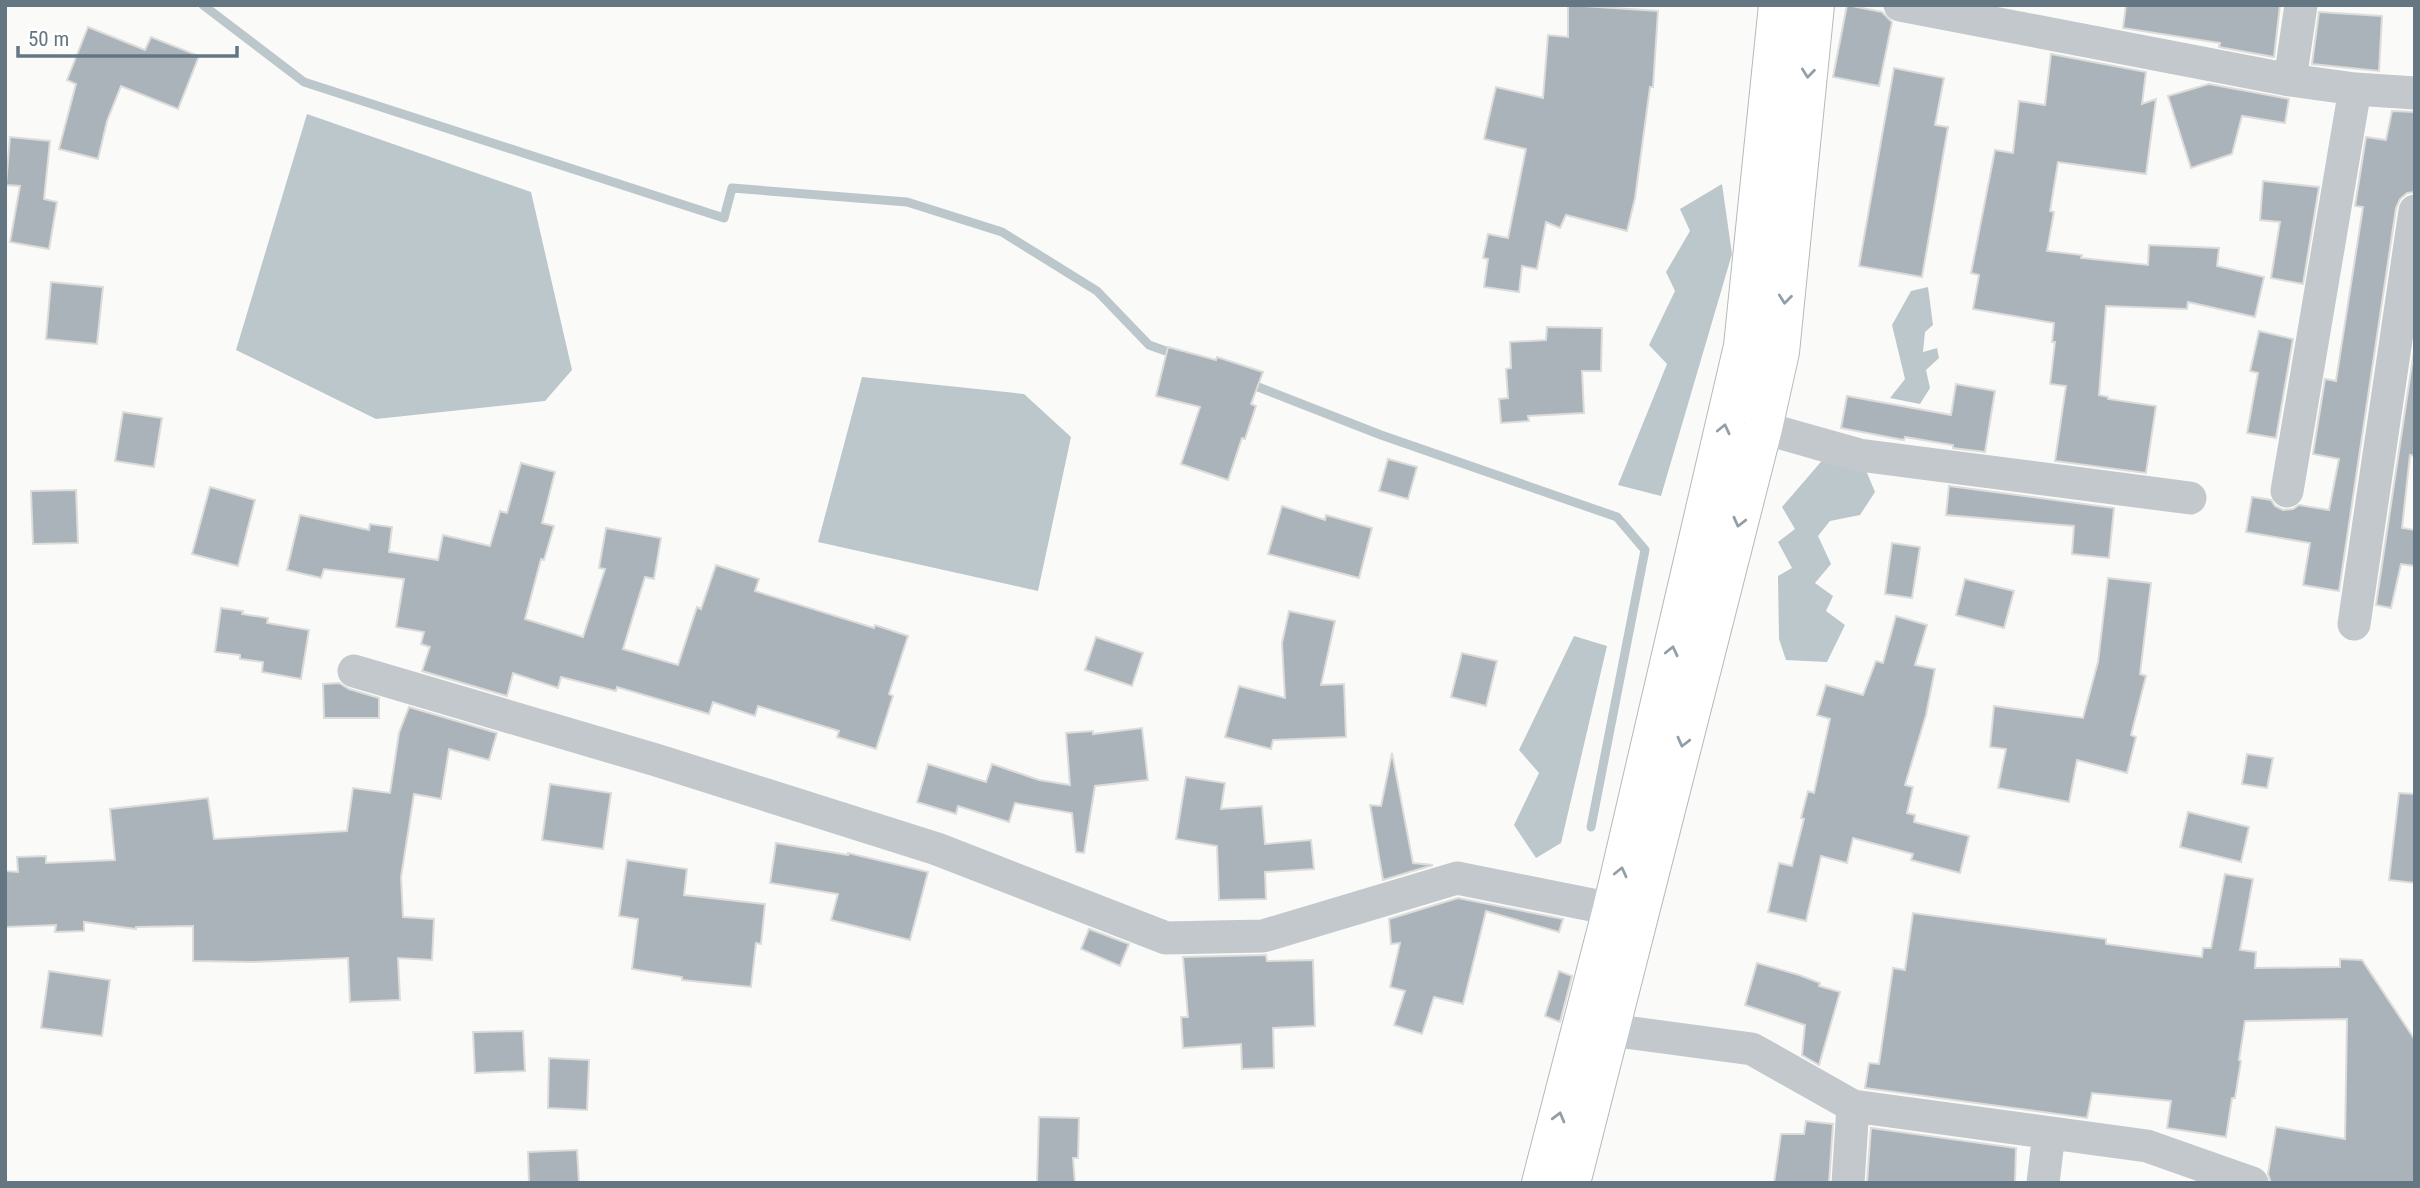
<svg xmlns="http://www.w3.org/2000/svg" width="2420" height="1188" viewBox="0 0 2420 1188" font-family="'Roboto Condensed',sans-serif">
<rect width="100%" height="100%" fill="#fafaf8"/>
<!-- water -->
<path fill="#bbc7cb" d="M 307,114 L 531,192 L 572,370 L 545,401 L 376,419 L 236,350 Z
M 1722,184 L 1732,254 L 1661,496 L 1618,485 L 1667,364 L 1649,345 L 1675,291 L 1666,272 L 1690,231 L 1680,209 Z
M 1928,287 L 1933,325 L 1925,332 L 1923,352 L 1937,348 L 1939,358 L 1926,370 L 1930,388 L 1920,404 L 1890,398 L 1905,379 L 1892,325 L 1911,291 Z
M 862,377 L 1024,394 L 1071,437 L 1038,591 L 818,542 Z
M 1826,456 L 1862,461 L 1875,492 L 1860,515 L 1830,521 L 1818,536 L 1831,564 L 1815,583 L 1833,596 L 1826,611 L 1845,625 L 1827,662 L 1786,660 L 1779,639 L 1778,576 L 1792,568 L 1778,542 L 1795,529 L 1782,507 Z
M 1574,636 L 1607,646 L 1561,843 L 1536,858 L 1514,825 L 1539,773 L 1519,750 Z"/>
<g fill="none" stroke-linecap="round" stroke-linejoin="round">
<!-- stream -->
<path stroke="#bbc7cb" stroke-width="9" d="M 203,5 L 304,82 L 724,218 L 732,188 L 907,202 L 1002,232 L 1097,291 L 1149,345 L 1177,355
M 1248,383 L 1381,435 L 1617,517 L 1645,550 L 1591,827"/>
</g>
<!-- building -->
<path fill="#aab3b9" stroke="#dcdcda" stroke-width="2" d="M 1568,5 L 1658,11 L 1653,87 L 1650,87 L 1635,198 L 1627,231 L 1566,215 L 1560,228 L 1546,222 L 1537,269 L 1522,266 L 1519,292 L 1484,287 L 1488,259 L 1483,258 L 1488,234 L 1508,238 L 1526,149 L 1484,139 L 1496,87 L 1543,98 L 1548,35 L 1568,37 Z
M 1847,5 L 1882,12 L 1892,22 L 1879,86 L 1833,77 Z
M 2126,5 L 2280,5 L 2274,57 L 2219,47 L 2220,43 L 2123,28 Z
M 2319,12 L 2382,16 L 2379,71 L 2312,64 Z
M 88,27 L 145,50 L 151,37 L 199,56 L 178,109 L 121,86 L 107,121 L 98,159 L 59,149 L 76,84 L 67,80 Z
M 2051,54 L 2146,72 L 2142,104 L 2156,99 L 2146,174 L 2058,162 L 2050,211 L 2054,212 L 2047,251 L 2082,255 L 2081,258 L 2148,265 L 2149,245 L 2219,248 L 2217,266 L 2264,277 L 2255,317 L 2188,302 L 2187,309 L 2106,306 L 2099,395 L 2108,397 L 2108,399 L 2156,406 L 2146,473 L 2055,461 L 2066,386 L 2050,384 L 2055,342 L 2052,342 L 2054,323 L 1973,309 L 1979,275 L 1971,273 L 1995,150 L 2013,153 L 2019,101 L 2045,105 Z
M 1894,68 L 1944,78 L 1935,125 L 1948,127 L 1922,277 L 1859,266 Z
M 2209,84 L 2289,99 L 2285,123 L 2242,116 L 2232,154 L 2191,168 L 2168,96 Z
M 2392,111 L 2415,112 L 2415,192 L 2407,193 L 2400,199 L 2396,208 L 2339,591 L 2303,585 L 2310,543 L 2246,532 L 2252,497 L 2271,500 L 2275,506 L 2283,510 L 2293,509 L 2299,505 L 2329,510 L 2339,459 L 2313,454 L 2325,379 L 2336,381 L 2363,207 L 2355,206 L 2366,137 L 2386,140 Z
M 10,137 L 50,141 L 44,199 L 57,202 L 49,249 L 10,242 L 20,186 L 6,185 Z
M 2263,181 L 2319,187 L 2303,284 L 2271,278 L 2280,222 L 2260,220 Z
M 51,282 L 103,287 L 97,344 L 46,339 Z
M 1547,327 L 1602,328 L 1601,371 L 1582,371 L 1584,413 L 1528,416 L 1529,421 L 1501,423 L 1499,399 L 1508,398 L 1506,369 L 1511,368 L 1510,342 L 1546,340 Z
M 2259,331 L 2293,339 L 2276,438 L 2247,433 L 2258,373 L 2250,371 Z
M 2415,344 L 2415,456 L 2410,455 L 2402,528 L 2415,530 L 2415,566 L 2401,564 L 2391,608 L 2376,605 Z
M 1168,347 L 1216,360 L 1217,357 L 1263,372 L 1251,404 L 1256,406 L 1245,439 L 1242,438 L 1228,480 L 1181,464 L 1200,407 L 1156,396 Z
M 1956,384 L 1995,391 L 1985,452 L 1953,448 L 1953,445 L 1905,437 L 1904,440 L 1841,428 L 1847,396 L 1951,415 Z
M 123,412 L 162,418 L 154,467 L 115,461 Z
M 1388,459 L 1417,467 L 1408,499 L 1379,491 Z
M 521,463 L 555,472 L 542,523 L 554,526 L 544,560 L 541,559 L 525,619 L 583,637 L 605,569 L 599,568 L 606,528 L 661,538 L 654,579 L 645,577 L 623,649 L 678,665 L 697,607 L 701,609 L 716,565 L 759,579 L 755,591 L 874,628 L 875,625 L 908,636 L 889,694 L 893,696 L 876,749 L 837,737 L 839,731 L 758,706 L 755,716 L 713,702 L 709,714 L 617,687 L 616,691 L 561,677 L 558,688 L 513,673 L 507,696 L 422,671 L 430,647 L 421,644 L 424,632 L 396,627 L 404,579 L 324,569 L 321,578 L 287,570 L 300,515 L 369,530 L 370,524 L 392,527 L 389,552 L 438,560 L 443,535 L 490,546 L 500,511 L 507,513 Z
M 1949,486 L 2114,508 L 2109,558 L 2072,554 L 2074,526 L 1946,515 Z
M 210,487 L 255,500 L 238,566 L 192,554 Z
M 76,490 L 78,543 L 33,544 L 31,491 Z
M 1282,506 L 1325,520 L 1326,515 L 1372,528 L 1359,578 L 1268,554 Z
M 1892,543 L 1920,547 L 1912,598 L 1885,594 Z
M 2108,578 L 2151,583 L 2140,674 L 2146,676 L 2131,735 L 2136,737 L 2127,773 L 2077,760 L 2069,802 L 1998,788 L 2006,749 L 1990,747 L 1994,706 L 2083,718 L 2098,662 Z
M 1965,579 L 2014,591 L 2004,628 L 1956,615 Z
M 221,608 L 243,611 L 242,614 L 268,618 L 267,623 L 309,630 L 301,679 L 262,672 L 263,662 L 240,659 L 240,655 L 215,652 Z
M 1289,611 L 1335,621 L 1321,685 L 1344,684 L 1346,737 L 1273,740 L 1271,749 L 1225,737 L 1239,686 L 1285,698 L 1282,643 Z
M 1896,616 L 1927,625 L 1915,665 L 1935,669 L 1926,715 L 1905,785 L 1913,787 L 1907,813 L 1915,815 L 1914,822 L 1969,836 L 1960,873 L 1911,860 L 1913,854 L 1853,838 L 1847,863 L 1821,856 L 1806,921 L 1768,912 L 1779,863 L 1792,866 L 1804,819 L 1801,818 L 1808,791 L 1814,793 L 1830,719 L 1817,715 L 1826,685 L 1863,695 L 1876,661 L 1883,663 Z
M 1096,637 L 1143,653 L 1132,686 L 1085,670 Z
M 1462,653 L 1497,661 L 1486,706 L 1451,697 Z
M 339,683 L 349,689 L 379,698 L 379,718 L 324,718 L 323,684 Z
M 409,707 L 497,733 L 489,760 L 449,749 L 441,799 L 414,794 L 401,877 L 403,917 L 434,919 L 432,960 L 398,958 L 400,1000 L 350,1002 L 348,958 L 253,962 L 193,961 L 193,926 L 136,927 L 136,929 L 84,922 L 84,931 L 55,932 L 56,925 L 5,927 L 5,871 L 18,872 L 17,857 L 46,856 L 46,863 L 115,860 L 110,809 L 208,798 L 214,839 L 347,831 L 353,788 L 390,793 L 399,733 Z
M 1142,728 L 1148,780 L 1095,786 L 1084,853 L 1076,852 L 1072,813 L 1015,803 L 1009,822 L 958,806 L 956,814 L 917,802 L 928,764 L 986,782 L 992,764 L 1039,780 L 1070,785 L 1066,733 L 1093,731 L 1093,734 Z
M 1392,753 L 1413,863 L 1433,865 L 1383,880 L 1370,805 L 1381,806 Z
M 2247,754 L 2273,758 L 2267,788 L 2242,784 Z
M 1186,777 L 1225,783 L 1221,809 L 1262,806 L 1265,844 L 1311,840 L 1314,869 L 1265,872 L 1266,899 L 1219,900 L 1217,846 L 1176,839 Z
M 550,784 L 611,793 L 603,849 L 542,840 Z
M 2399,793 L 2415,794 L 2415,883 L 2389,880 Z
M 2188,812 L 2249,827 L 2241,862 L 2180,847 Z
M 776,843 L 848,855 L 848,853 L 928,872 L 910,940 L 831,920 L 838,894 L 770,883 Z
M 627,860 L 687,869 L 684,895 L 765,904 L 761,944 L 756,943 L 751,987 L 682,980 L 682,977 L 632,969 L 638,919 L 619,916 Z
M 2225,874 L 2253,879 L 2240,950 L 2256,952 L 2255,968 L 2340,967 L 2340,959 L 2362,960 L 2415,1040 L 2415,1183 L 2271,1183 L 2268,1174 L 2276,1127 L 2345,1139 L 2347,1019 L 2245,1021 L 2239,1060 L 2241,1061 L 2235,1098 L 2232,1098 L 2226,1137 L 2167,1128 L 2171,1101 L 2092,1093 L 2087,1118 L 1865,1088 L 1869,1063 L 1879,1064 L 1893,968 L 1905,970 L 1913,913 L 2106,939 L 2106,944 L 2202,957 L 2203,948 L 2211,948 Z
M 1458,898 L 1563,919 L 1559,932 L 1486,911 L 1463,1004 L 1434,997 L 1422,1034 L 1394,1025 L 1405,991 L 1390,987 L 1400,943 L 1391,944 L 1389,919 Z
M 1089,929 L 1129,944 L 1120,966 L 1081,949 Z
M 1266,955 L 1267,961 L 1313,960 L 1315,1026 L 1273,1028 L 1274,1068 L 1242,1069 L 1241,1044 L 1183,1048 L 1181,1017 L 1188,1017 L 1183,957 Z
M 1757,963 L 1799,975 L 1820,983 L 1819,986 L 1840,992 L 1819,1065 L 1802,1055 L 1805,1025 L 1745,1005 Z
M 49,971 L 110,980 L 102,1036 L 41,1028 Z
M 1559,971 L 1572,976 L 1560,1022 L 1545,1016 Z
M 523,1031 L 525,1071 L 475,1073 L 473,1032 Z
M 549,1058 L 589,1060 L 587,1110 L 548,1108 Z
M 1039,1117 L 1079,1118 L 1078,1158 L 1073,1158 L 1075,1183 L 1037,1183 Z
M 1806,1121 L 1833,1124 L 1829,1183 L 1774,1183 L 1781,1134 L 1804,1134 Z
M 1871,1128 L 2016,1148 L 2015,1183 L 1867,1183 Z
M 577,1150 L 579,1183 L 529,1183 L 528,1152 Z"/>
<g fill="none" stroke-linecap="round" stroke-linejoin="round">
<defs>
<path id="trunk" d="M 1541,1183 L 1612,909 L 1743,346 L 1778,5
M 1571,1183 L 1763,428 L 1780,352 L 1815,5"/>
</defs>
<!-- trunk casing -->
<use href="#trunk" stroke="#b4b9bd" stroke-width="40"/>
<!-- minor -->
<path stroke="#c3c8cc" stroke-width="33" d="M 1900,5 L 2290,80 L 2355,89 L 2415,93
M 2290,80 L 2301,5
M 1763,428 L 1859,455 L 2190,498
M 2287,491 L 2355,89
M 2354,624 L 2415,211
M 354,671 L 656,760 L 937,849 L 1166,938 L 1263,936 L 1457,878 L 1612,909
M 1610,1030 L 1752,1049 L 1853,1106 L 2147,1146 L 2252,1183
M 1848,1183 L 1853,1106
M 2043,1183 L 2049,1133"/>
<!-- trunk -->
<use href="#trunk" stroke="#fff" stroke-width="38"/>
</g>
<!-- one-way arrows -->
<defs><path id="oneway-chevron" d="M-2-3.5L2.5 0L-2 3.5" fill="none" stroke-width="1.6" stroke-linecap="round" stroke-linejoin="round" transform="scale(1.75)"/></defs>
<g stroke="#939fa8">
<use href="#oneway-chevron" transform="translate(1808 73) rotate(96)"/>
<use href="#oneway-chevron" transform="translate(1785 299) rotate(96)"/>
<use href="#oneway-chevron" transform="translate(1724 429) rotate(-77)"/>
<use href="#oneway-chevron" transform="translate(1739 522) rotate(104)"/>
<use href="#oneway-chevron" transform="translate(1672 651) rotate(-77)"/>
<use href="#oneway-chevron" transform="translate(1683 742) rotate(104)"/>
<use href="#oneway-chevron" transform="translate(1621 872) rotate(-77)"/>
<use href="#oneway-chevron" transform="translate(1559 1117) rotate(-75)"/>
</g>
<!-- border -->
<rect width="2420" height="1188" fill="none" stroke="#657683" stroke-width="14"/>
<!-- scale -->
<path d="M18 46v10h219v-10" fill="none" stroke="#657683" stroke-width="3.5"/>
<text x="28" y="46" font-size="21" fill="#657683" stroke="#ffffff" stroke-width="5" paint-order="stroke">50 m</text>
</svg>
